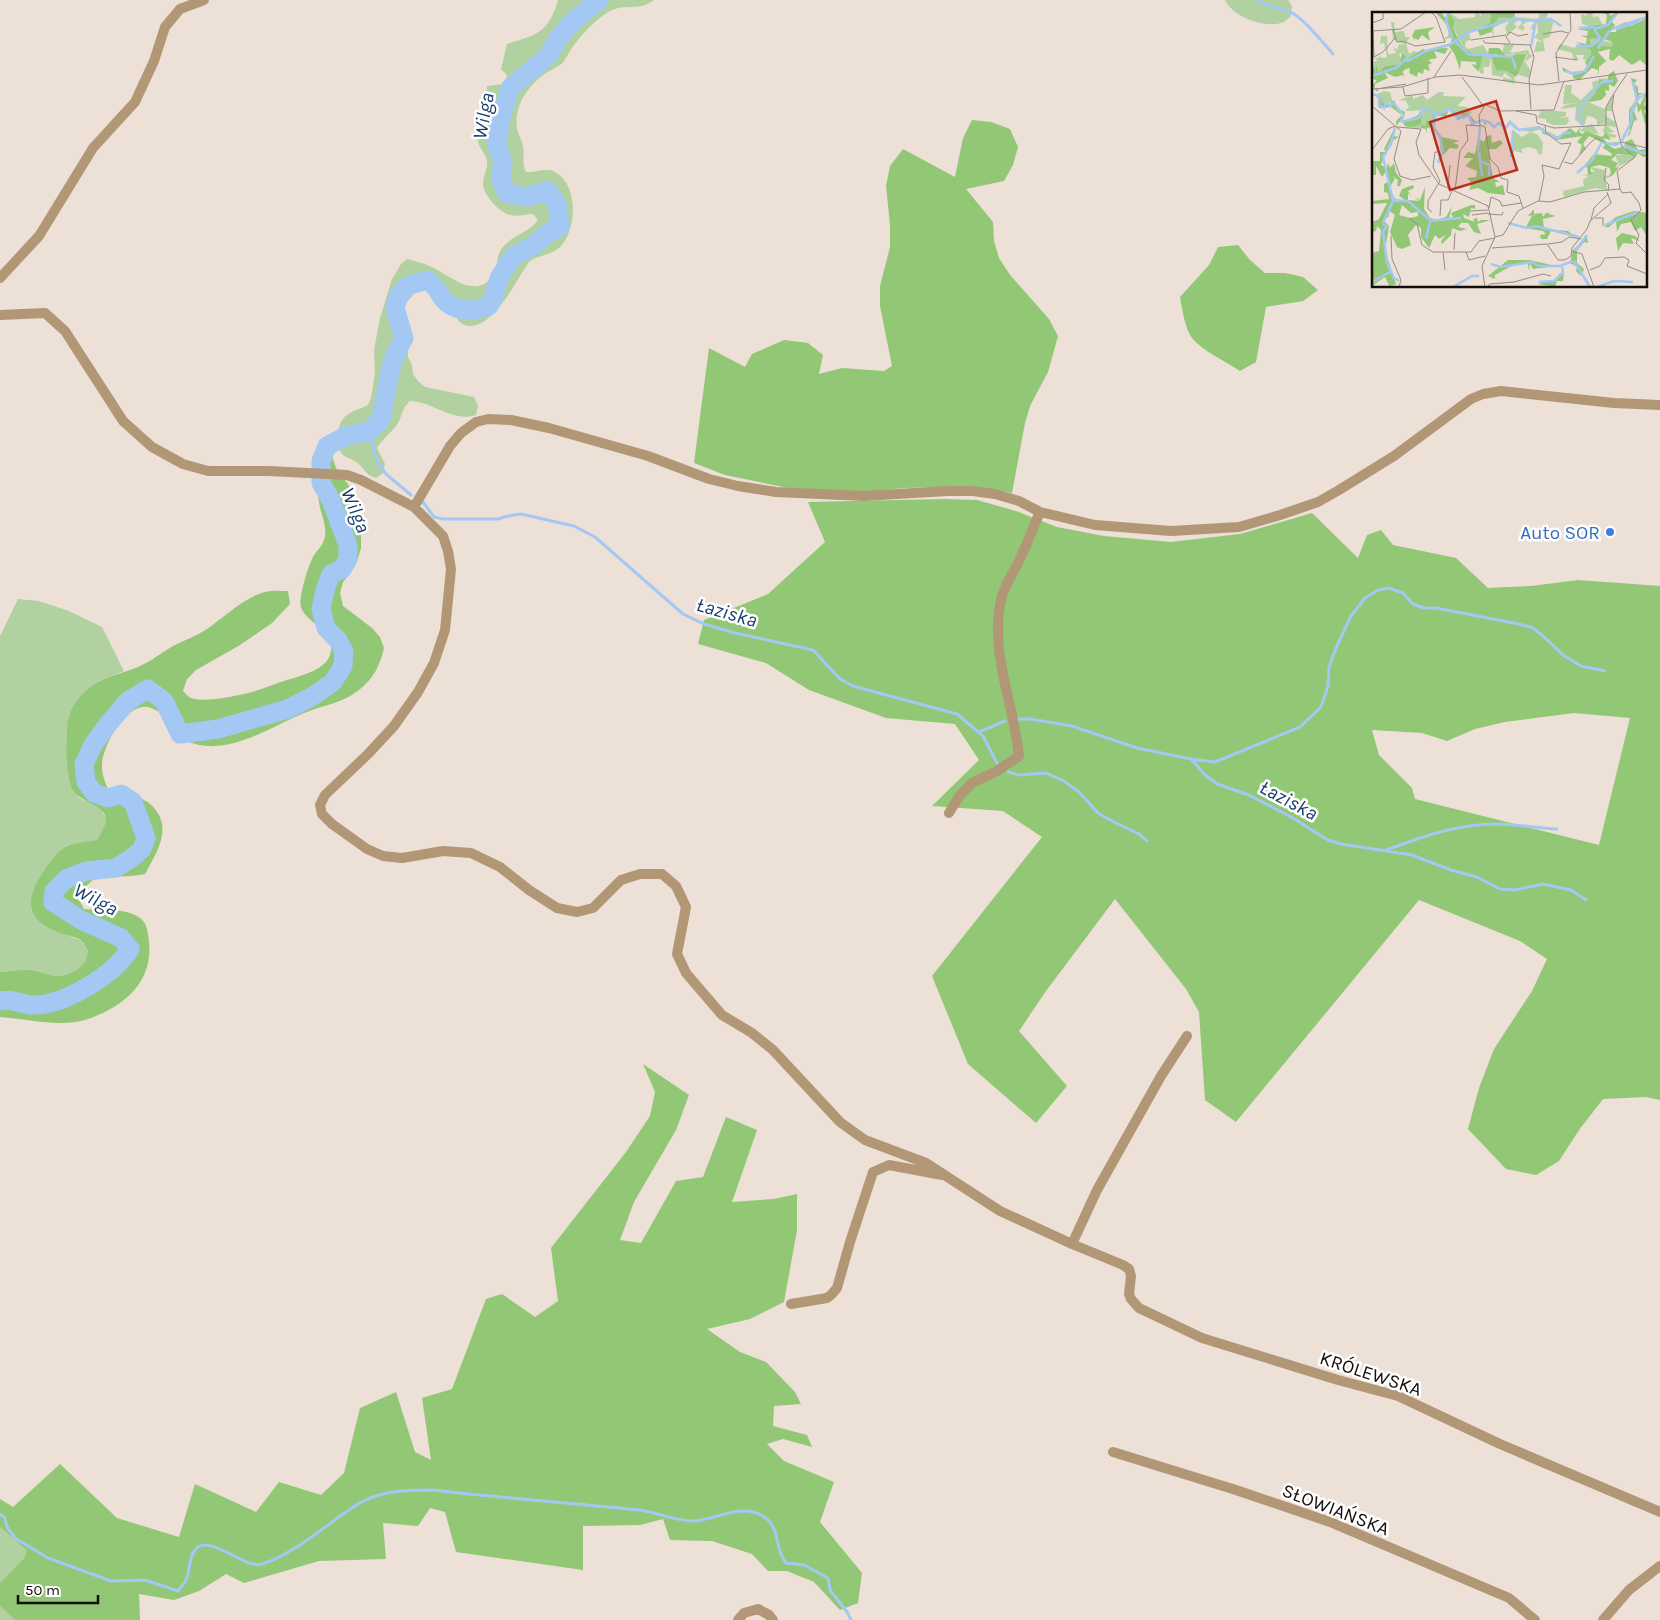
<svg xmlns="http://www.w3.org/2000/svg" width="1660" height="1620" viewBox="0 0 1660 1620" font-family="Karla,sans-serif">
<rect width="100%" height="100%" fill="#ede0d6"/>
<!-- green -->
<path fill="#b1d2a0" d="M 558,0 L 654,0 C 638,12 626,3 610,11 C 594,20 580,36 570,51 C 568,54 566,58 564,61 C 558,68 549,70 542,76 C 526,89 514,107 517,128 C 518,134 522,140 523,146 C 525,157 521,162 526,172 C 536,173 546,167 555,172 C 579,185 577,230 560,247 C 550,256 537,255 529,262 C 527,264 525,269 523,271 C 512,289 492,327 469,326 C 466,326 461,324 459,321 C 456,318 454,312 451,308 C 445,299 439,288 429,283 L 421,285 L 404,306 L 401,315 L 404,333 L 408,340 L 408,357 L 412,365 L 413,374 L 418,381 L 425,387 L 474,397 L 478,406 L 476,415 C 453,423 432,401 410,401 C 400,410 403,417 396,426 C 390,434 382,439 377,448 L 385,464 L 383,473 L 376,478 C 363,474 365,467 355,461 C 351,459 345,457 342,454 C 334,444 337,422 347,415 C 353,410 361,409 368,405 L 371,398 L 375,374 L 374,350 L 380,318 L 392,279 L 401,264 L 407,259 C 415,261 423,263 430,266 C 448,274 474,300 492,277 C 499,268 495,257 502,248 C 512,235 529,233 538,220 L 533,214 C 525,214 518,217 510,215 C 500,213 483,195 483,184 C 483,176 488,169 487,161 C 486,152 477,148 478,137 C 479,130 484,126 488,120 C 491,114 492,107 493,101 L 486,95 L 487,86 L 504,84 L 507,75 L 501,69 L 507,44 C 537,35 549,32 558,0 Z
M 1225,0 L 1288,0 L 1292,6 L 1291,16 C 1288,19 1285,22 1281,23 C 1264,28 1233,17 1225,0 Z
M 18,599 L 39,601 L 69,611 L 102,627 L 124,671 L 101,680 L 69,715 L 66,739 L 69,778 L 79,798 L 101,808 L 106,819 L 104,830 L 97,840 L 75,844 L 31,909 L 38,919 L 47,927 L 82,941 L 88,951 L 85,962 L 77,970 L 66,975 L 54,976 L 32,970 L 20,970 L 0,972 L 0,636 Z
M 0,1527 L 26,1550 L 25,1557 L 0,1583 Z
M 0,1606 L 15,1620 L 0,1620 Z"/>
<!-- forest -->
<path fill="#91c775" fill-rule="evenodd" d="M 972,120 L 991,122 L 1010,129 L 1018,147 L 1013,165 L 1004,181 L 966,189 L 993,222 L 994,241 L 999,258 L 1010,275 L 1049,319 L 1058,336 L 1048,372 L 1030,406 L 1025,423 L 1012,493 L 973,486 L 904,488 L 864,492 L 788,488 L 725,475 L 694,463 L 709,348 L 745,367 L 752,354 L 784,340 L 808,343 L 823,355 L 819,374 L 842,368 L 884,371 L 892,366 L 880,306 L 880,286 L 890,247 L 890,225 L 886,186 L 890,166 L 903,149 L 955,177 L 963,138 Z
M 1238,245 L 1250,260 L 1265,273 L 1285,273 L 1303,277 L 1318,290 L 1303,301 L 1266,307 L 1256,362 L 1240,371 C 1225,361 1204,352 1192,338 C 1185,329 1182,308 1180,297 L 1209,265 L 1218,247 Z
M 328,451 L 332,456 L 336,468 L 350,487 L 350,513 L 354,525 L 361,536 L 361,548 L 357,561 L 351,572 L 343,582 L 340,593 L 343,606 L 372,628 L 380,637 L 384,648 C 380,666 373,679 359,690 C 345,702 324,705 307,712 C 273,725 237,752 199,745 C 192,743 184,741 179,735 C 176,733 175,729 173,725 C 168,717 152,705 142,707 C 122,710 101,749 102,767 C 102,775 105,782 108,789 C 119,794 132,794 142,799 C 149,802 153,806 157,812 C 171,832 155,855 145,874 L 132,876 L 107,877 L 95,878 L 85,887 L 78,898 L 84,909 C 101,911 125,907 140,918 C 148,924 148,934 149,942 C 153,981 126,1005 91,1018 C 61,1029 31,1019 0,1017 L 0,972 L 20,970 L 32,970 L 54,976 L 66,975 L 77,970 L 85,962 L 88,951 C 86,948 84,943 82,941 C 77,937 66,935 60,933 C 27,921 24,902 42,874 C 61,845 64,845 97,840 C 122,803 87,810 73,790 C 65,779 65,729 69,716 C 73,703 82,693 92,686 C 108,674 128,673 144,664 C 156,658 165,650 177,644 C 187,639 198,635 207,629 C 224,617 245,597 265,592 C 272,590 280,591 288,591 L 290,604 L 272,623 L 240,645 L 196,670 L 187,679 L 183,691 C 185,693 188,697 191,698 C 203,703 236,696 248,693 C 260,690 272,685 284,681 C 301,675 338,669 330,641 C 325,626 305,621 301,607 C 298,599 308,567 312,559 C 315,552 322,547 324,540 C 328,529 322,517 320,507 C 315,487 320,469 328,451 Z
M 945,499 L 977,500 L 1016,511 L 1057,527 L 1104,536 L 1171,542 L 1240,534 L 1312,513 L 1358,558 L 1367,535 L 1381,530 L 1393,545 L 1456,558 L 1488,588 L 1531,586 L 1578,580 L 1660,586 L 1660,1100 L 1646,1097 L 1603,1099 L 1579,1130 L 1559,1161 L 1536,1175 L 1506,1169 L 1468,1129 L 1479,1088 L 1494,1049 L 1532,991 L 1547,959 L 1520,941 L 1419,900 L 1236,1122 L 1205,1100 L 1199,1012 L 1186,989 L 1115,899 L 1046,991 L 1019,1031 L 1067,1086 L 1036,1123 L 968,1064 L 932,976 L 1042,837 L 1003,811 L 932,806 L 979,760 L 955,724 L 886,718 L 809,690 L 766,663 L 698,644 L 704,620 L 768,594 L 825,542 L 808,502 ZM 1574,713 L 1630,718 L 1599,845 L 1415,799 L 1412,788 L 1379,755 L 1372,730 L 1422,733 L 1447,741 L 1475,729 L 1505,722 Z
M 643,1064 L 689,1095 L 676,1130 L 634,1202 L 620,1240 L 641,1243 L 676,1181 L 703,1177 L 726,1117 L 757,1130 L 732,1202 L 774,1199 L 797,1194 L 797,1230 L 784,1302 L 750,1319 L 707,1329 L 740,1352 L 766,1362 L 795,1392 L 801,1404 L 774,1406 L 773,1426 L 807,1435 L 812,1447 L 783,1439 L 767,1444 L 784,1461 L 834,1482 L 820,1522 L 862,1573 L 858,1603 L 840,1610 L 814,1582 L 787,1571 L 768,1571 L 752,1554 L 712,1541 L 670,1540 L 663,1519 L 640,1525 L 583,1526 L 583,1570 L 456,1552 L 445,1512 L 430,1508 L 418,1526 L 383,1523 L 386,1559 L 319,1561 L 244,1583 L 226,1574 L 199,1591 L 174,1600 L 139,1594 L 140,1620 L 15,1620 L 0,1606 L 0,1583 L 25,1557 L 26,1550 L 0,1527 L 0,1499 L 13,1507 L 60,1464 L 117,1518 L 179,1537 L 195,1484 L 256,1512 L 279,1482 L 321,1495 L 344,1473 L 360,1408 L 396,1392 L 415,1452 L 431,1460 L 422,1398 L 452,1389 L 486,1299 L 502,1294 L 535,1317 L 558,1301 L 551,1248 L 626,1152 L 650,1116 L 655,1092 Z"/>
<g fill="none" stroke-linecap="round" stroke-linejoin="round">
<!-- stream -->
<path stroke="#a4c8f4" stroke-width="3" d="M 1257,0 C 1268,8 1283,7 1294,14 C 1309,24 1321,41 1333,54
M 368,432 L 378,463 L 386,474 L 411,495
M 423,502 L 434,517 L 443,519 L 498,519 L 508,516 L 521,514 L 574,526 L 595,537 L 683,614 L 704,624 L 735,633 L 813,650 L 840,679 L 853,686 L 957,714 L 983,736 L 997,763
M 1017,719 L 1030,719 L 1072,726 L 1137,748 L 1191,759 L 1215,762 L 1300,727 L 1321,707 L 1328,686 L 1329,667 L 1336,648 L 1351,616 L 1365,598 L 1378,590 L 1388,588 L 1403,593 L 1413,604 L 1424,608 L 1436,608 L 1519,624 L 1533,628 L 1542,635 L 1563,655 L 1581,666 L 1605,671
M 979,732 L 1005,721
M 1192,760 L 1204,774 L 1217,784 L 1249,795 L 1291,817 L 1328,840 L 1341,844 L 1412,855 L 1451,870 L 1477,877 L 1500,889 L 1514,890 L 1543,884 L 1571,890 L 1586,900
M 1008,772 L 1019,775 L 1046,773 L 1064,781 L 1079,792 L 1098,813 L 1112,821 L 1139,834 L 1147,841
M 1386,850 C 1422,837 1457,824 1495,824 C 1515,824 1537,828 1557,829
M 0,1514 L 5,1518 L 7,1527 L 15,1538 L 48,1558 L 111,1581 L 145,1580 L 178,1591 C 180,1588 183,1585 185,1582 C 191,1572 188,1554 198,1547 C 213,1537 247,1570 262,1564 C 291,1555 319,1531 343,1514 C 351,1509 358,1503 366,1500 C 386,1490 411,1490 433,1490 C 502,1498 570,1503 639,1510 C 658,1512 676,1522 695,1521 C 717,1519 740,1504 761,1515 C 782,1526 773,1547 786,1563 L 804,1565 L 828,1578 L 830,1590 L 847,1612 L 851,1620"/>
<!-- river -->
<path stroke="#a4c8f4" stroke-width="19" d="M 0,1001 C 13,998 19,1004 31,1005 C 62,1007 114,975 130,949 L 121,938 L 81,920 L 53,902 L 54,891 L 66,879 L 86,871 L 116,868 L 133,857 L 142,849 L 146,838 L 133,802 L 121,794 L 108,798 L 94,793 L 86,782 L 84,764 L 93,745 L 108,724 L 128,701 L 148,689 L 164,701 L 180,734 L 218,729 L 288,709 L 313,696 L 333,682 L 343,666 L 344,652 L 338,640 L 326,628 L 321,609 L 325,590 L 331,574 L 342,569 L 348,559 L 348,545 L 331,500 L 321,483 L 321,461 L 327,446 L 348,435 L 368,432 L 381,419 L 390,371 L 395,355 L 404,338 L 395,308 L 399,295 L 409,285 L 427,280 C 440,288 438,296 447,303 C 459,313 477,310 489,306 L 494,297 L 499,278 L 513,256 L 533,246 L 548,233 L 560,227 L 557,204 L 548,191 L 527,197 L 507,194 L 501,180 L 501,172 L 503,162 L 497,146 L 500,122 L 510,88 L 548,56 L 557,40 L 572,22 L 599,0"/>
<!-- minor -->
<path stroke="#b19776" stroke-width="10" d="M 0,278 L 39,236 L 93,148 L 135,102 L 154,61 L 165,27 L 180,9 L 204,0
M 0,315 L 45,313 L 65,331 L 123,421 L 152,447 L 183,464 L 208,471 L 269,471 L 347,475 L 361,480 L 414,507 L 443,536 L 448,551 L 451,569 L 445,630 L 434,663 L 418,692 L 394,726 L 368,754 L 325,795 L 320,805 L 322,814 L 332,824 L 367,849 L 383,856 L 402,858 L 443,851 L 471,853 L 500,867 L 529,890 L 557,908 L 577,912 L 593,908 L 621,880 L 640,874 L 662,874 L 676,886 L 686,907 L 677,954 L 686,973 L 722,1015 L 752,1033 L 773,1050 L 840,1122 L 865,1140 L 926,1163 L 1000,1211 L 1072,1244 L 1123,1265 L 1129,1269 L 1131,1276 L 1129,1294 L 1131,1299 L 1139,1308 L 1202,1338 L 1338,1380 L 1398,1396 L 1500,1444 L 1660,1512
M 414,507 L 450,446 L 461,433 L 476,422 L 488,419 L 511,420 L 549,428 L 648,456 L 709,479 L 738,486 L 776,492 L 864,496 L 947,491 L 973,491 L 995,494 L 1019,501 L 1040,512 L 1095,525 L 1171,531 L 1239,527 L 1280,515 L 1318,502 L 1339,490 L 1394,456 L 1471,399 L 1483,394 L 1501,391 L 1614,403 L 1660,405
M 949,813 L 960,795 L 972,783 L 997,771 L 1019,756 C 1014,704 988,649 1002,596 C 1006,584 1011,576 1017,565 C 1026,548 1032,529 1040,512
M 1072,1244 L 1097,1190 L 1161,1076 L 1187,1036
M 791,1304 L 827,1298 L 831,1295 L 837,1288 L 850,1242 L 873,1172 L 889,1165 L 942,1175
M 1113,1452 L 1236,1490 L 1330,1522 L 1509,1598 L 1535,1620
M 738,1620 L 744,1613 L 758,1609 L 769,1615 L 773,1620
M 1603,1620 L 1629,1590 L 1660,1566"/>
</g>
<!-- markers -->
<circle fill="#3f7fe0" stroke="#fff" stroke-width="2" cx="1610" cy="532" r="5"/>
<g text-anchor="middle" stroke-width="5" stroke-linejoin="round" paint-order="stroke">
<!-- shop labels -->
<g font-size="19" fill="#366cbe" stroke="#fff" text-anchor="end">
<text x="1600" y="539">Auto SOR</text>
</g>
<!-- street labels -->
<g font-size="19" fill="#130f0b" stroke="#fff">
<text transform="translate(1371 1373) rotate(18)" y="7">KRÓLEWSKA</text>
<text transform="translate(1336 1509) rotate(21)" y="7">SŁOWIAŃSKA</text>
</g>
<!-- water labels -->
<g font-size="20" font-style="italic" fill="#163e6d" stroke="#fff">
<text transform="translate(483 116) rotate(-80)" y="7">Wilga</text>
<text transform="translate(356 510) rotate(68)" y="7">Wilga</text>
<text transform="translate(727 612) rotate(16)" y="7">Łaziska</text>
<text transform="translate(1289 800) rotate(28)" y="7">Łaziska</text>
<text transform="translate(96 899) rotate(28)" y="7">Wilga</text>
</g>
</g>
<!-- overview -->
<g transform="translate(1372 12)">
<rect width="275" height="275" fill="#ede0d6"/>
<path d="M 76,0 L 87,7 L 103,5 L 103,0 L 107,0 L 109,6 L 109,0 L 119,0 L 118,11 L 97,20 L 99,28 L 94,29 L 93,35 L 96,37 L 111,33 L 116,41 L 126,41 L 120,44 L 124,55 L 138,52 L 139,46 L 143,46 L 142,42 L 130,43 L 132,32 L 142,33 L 138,40 L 140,41 L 156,38 L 158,43 L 162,43 L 153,50 L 159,59 L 157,66 L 144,62 L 156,43 L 153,41 L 142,48 L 136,59 L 142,62 L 143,72 L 131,69 L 131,65 L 141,68 L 133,61 L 130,65 L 120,63 L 119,45 L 117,55 L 111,55 L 112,62 L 108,61 L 108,43 L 93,38 L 81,15 L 83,9 ZM 167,0 L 176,1 L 174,7 L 180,7 L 181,11 L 178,25 L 171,27 L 173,39 L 162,40 L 165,29 L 171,30 L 162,25 L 166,21 L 165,9 L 161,19 L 160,16 L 158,18 L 160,13 L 163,11 L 160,7 L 150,13 L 153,15 L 151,19 L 146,16 L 150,10 L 146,8 L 142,12 L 145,15 L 135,23 L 133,15 L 137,10 L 133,10 L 121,16 L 122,26 L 118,15 L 126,5 L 143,2 L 143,5 L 167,7 ZM 214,0 L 220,0 L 221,5 L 235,3 L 226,4 L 231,14 L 217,22 L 216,14 L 210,12 L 209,2 L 215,4 ZM 19,10 L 22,10 L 23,20 L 32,19 L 33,25 L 38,25 L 34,31 L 37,42 L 42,39 L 49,41 L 36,47 L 31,40 L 27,42 L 30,49 L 27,52 L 13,54 L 7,61 L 5,52 L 4,61 L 0,60 L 2,50 L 6,48 L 5,48 L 3,47 L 2,46 L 7,46 L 8,42 L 9,46 L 15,45 L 12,31 L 8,32 L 9,24 L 15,24 L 16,42 L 24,41 L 21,34 L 25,38 L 27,32 L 34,34 L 21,27 ZM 229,25 L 229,29 L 242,30 L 240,35 L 226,39 L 226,32 L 215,36 L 218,34 L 216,27 ZM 188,32 L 203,36 L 205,32 L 219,37 L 219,43 L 216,49 L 211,47 L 212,43 L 204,43 L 207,48 L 202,48 L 200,41 L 185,37 ZM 233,66 L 236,68 L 226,68 L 223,81 L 216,90 L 233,97 L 241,83 L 240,99 L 233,99 L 234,104 L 243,110 L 244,115 L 235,114 L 242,120 L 235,121 L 244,123 L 243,126 L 233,124 L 231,118 L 234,111 L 225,113 L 225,108 L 221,105 L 215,104 L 212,115 L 220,112 L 227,122 L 208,119 L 212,114 L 203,108 L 204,95 L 188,97 L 193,93 L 205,91 L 191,92 L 193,73 L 200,73 L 199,81 L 209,88 L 221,76 L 220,70 ZM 12,79 L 18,80 L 21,91 L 10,91 L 5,82 ZM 67,80 L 72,80 L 71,84 L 94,85 L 85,94 L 95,95 L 100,101 L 86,105 L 82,99 L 76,97 L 64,103 L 60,98 L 33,99 L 37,95 L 34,89 L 27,88 L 41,83 L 41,87 L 51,83 L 55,88 ZM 167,97 L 194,100 L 194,104 L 186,106 L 196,105 L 197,109 L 194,113 L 181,113 L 174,110 L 174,107 L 165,106 L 169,100 ZM 51,99 L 60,100 L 61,110 L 49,116 L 32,115 L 45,112 ZM 111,109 L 118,109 L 121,114 L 127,110 L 134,114 L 136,110 L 138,109 L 147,117 L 168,115 L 170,117 L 159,120 L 166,123 L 171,131 L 170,141 L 167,143 L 164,137 L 157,135 L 149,137 L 151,141 L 142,139 L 140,143 L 142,119 L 150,125 L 158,120 L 143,117 L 137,111 L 134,117 L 127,112 L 121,115 L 116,110 L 113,114 ZM 253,133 L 252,136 L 261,142 L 262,147 L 243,156 L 247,153 L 243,143 L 260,142 L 251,138 L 245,142 ZM 219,155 L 233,158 L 232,163 L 237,164 L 234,167 L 235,178 L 223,176 L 192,185 L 191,179 L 212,174 L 211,168 L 216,164 L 209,163 L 223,162 Z" fill="#b1d2a0"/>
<path d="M 63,0 L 69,0 L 73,6 L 76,0 L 83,9 L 81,15 L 85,25 L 90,25 L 86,27 L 93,38 L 110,44 L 107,60 L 99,52 L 104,53 L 104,50 L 89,49 L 88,58 L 83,43 L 77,34 L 72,33 L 69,36 L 76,36 L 73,42 L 62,39 L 65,46 L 56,48 L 60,51 L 56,53 L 58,59 L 52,57 L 51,62 L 46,60 L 45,65 L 37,61 L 38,56 L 34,57 L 30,60 L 32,62 L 32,66 L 31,63 L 23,65 L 12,60 L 16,66 L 3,72 L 3,77 L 7,77 L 5,80 L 0,73 L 5,69 L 0,66 L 0,51 L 4,61 L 4,52 L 7,60 L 13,54 L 28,52 L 30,40 L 36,47 L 51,37 L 56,39 L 62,36 L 79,31 L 80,25 L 71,27 L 77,24 L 75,13 ZM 119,0 L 144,0 L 140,6 L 126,5 L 119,20 L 108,24 L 105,17 L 118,11 ZM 230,0 L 237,0 L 238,4 L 246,0 L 239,9 L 243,13 L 238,20 L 244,20 L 245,14 L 254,10 L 259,14 L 275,6 L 275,54 L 268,48 L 260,53 L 247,43 L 241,49 L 237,47 L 238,37 L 226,40 L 234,49 L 227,55 L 227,63 L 226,58 L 220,56 L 207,68 L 201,66 L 201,63 L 191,59 L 190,55 L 199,60 L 210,59 L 216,56 L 213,50 L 219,43 L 219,38 L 204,30 L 214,32 L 215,26 L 208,23 L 215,24 L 216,19 L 205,17 L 217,15 L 217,21 L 219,14 L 234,12 L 235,3 ZM 228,26 L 227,31 L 232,27 L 241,30 L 240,35 L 229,34 L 226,39 L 227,31 L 215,36 L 219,34 L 217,27 ZM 63,15 L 56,20 L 58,29 L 50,23 L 46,28 L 42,26 L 43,30 L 40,24 L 43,18 ZM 117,36 L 127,36 L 134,44 L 155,42 L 144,65 L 135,59 L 124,58 L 120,45 L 126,42 L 116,42 ZM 251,53 L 242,59 L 246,69 L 242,75 L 237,72 L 237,79 L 233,78 L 234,83 L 229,88 L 216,90 L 223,81 L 227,67 L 235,69 L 237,62 ZM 259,66 L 265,68 L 262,72 L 266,75 L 266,81 L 271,81 L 266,84 L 269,85 L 265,90 L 268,93 L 275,78 L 272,93 L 275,95 L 272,100 L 275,102 L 275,110 L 273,112 L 269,97 L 266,101 L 265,92 L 262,99 L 265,108 L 262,109 L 258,122 L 255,125 L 259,116 L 249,125 L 257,116 L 257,98 L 264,88 ZM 0,81 L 8,84 L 10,91 L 18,92 L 22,88 L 25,96 L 33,100 L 31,109 L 45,104 L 50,97 L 61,98 L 63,103 L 76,97 L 82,99 L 86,105 L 88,102 L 96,101 L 103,109 L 110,109 L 101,113 L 96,103 L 86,108 L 77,98 L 74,104 L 64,104 L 63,116 L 70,125 L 88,129 L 81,131 L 87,133 L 85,137 L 78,136 L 69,145 L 68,126 L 60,115 L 55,116 L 55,122 L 54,117 L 49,116 L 49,113 L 54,114 L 54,109 L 61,110 L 60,101 L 50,99 L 49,112 L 41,115 L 33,114 L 29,108 L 24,114 L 24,109 L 30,103 L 19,95 L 7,96 L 6,86 ZM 209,114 L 207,120 L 211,122 L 214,119 L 230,125 L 234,121 L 239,128 L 231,126 L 235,131 L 247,130 L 245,134 L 236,133 L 243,137 L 249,135 L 254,140 L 253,130 L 260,127 L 266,138 L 275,137 L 272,141 L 275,144 L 271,145 L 266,141 L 264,145 L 259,141 L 261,143 L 245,142 L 239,148 L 246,151 L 243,156 L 247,155 L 241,163 L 235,166 L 239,161 L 238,156 L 228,153 L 219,155 L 219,160 L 224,161 L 216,163 L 215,155 L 211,155 L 222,142 L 240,144 L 239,141 L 231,136 L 233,132 L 217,124 L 211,132 L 214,137 L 207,143 L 210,133 L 205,130 L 210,124 L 184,128 L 178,121 L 173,123 L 170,121 L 171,115 L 174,121 L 177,120 L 186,125 L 198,116 L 204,121 ZM 23,115 L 22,124 L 27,125 L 18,130 L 9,153 L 15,156 L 16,151 L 18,156 L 22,151 L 24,161 L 30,168 L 28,174 L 25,174 L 26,168 L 20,164 L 23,167 L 17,176 L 20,187 L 33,188 L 27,184 L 30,177 L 41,173 L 42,176 L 36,179 L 40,185 L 36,181 L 36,188 L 47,189 L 42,185 L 48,188 L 53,175 L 52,197 L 58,206 L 64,208 L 74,205 L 80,194 L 77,207 L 81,205 L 79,201 L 99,193 L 103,193 L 103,197 L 99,196 L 97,205 L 91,202 L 92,206 L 103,210 L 101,207 L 105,206 L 106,210 L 109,208 L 119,208 L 105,212 L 109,222 L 102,220 L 96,211 L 89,211 L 86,215 L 95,217 L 88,219 L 80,216 L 79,223 L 70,232 L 69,229 L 74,223 L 67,227 L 63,223 L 57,236 L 49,225 L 49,216 L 44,213 L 36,223 L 39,233 L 30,237 L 25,235 L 18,220 L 23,203 L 18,199 L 16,206 L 14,204 L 11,208 L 17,214 L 13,238 L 24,272 L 15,275 L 17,273 L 13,265 L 0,274 L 0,241 L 7,239 L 9,218 L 5,214 L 4,219 L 0,220 L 0,210 L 7,207 L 15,191 L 1,192 L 0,189 L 17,187 L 16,181 L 12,180 L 12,172 L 16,170 L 15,158 L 10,165 L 4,154 L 4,163 L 1,163 L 0,149 L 8,149 L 8,140 L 14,140 L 12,137 ZM 30,193 L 39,201 L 46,200 L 46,204 L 38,206 L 27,203 ZM 119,123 L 120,131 L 128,128 L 131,131 L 124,137 L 116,137 L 121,166 L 128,170 L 123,170 L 124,175 L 131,173 L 133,183 L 116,181 L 106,176 L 97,178 L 100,171 L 95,166 L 104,165 L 105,159 L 93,154 L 101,146 L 91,146 L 96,140 L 103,142 L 106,126 L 112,130 L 114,124 ZM 162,197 L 162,202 L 170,201 L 171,205 L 174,201 L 179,201 L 176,202 L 184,204 L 171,207 L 172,217 L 196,219 L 204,225 L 179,219 L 175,227 L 169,227 L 168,223 L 174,222 L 171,219 L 142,214 L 154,215 L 160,204 L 165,203 L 156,204 ZM 262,199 L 275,201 L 275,224 L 269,215 L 263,219 L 259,210 L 249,212 L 245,220 L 244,209 L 237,215 L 232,215 L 244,205 ZM 250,221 L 263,224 L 268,229 L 259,226 L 262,232 L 251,231 L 246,239 L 244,226 ZM 215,225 L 216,231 L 212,230 L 205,239 L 205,251 L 212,257 L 209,264 L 204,259 L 205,255 L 198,251 L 201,238 ZM 136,248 L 157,248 L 184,254 L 161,257 L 158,251 L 157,259 L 156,252 L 143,252 L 123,263 L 123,267 L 116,264 ZM 188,261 L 192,261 L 191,269 L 185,269 L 183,275 L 166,272 L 182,268 Z" fill="#91c775" fill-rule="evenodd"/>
<path fill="none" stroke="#a4c8f4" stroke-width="2.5" d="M 76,0 L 74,9 L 81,28M 164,8 L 179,7 L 189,14M 207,16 L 223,15M 222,17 L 236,13 L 246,0M 240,17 L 275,5M 245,17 L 267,9M 83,29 L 96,42 L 140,45 L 144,57M 204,34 L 220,34M 220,34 L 228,26 L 222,17M 226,36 L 238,18M 193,59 L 203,62 L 213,59 L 222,44M 0,64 L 24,56 L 34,47 L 36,49 L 54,39 L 77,33 L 97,20 L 141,7 L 164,9 L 159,34M 261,70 L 265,87M 0,82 L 7,84 L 7,93 L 12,96 L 14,91 L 18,94 L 22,91 L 31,103 L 29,110M 63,104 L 61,117 L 68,125 L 71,139 L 66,151M 29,110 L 47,106 L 50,97 L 61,100 L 63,104 L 78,97 L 86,107 L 88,103 L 91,106 L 97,103 L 100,112 L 110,108 L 117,110 L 122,115 L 127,111 L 134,116 L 138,110 L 147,118 L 167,115 L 174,121M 210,113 L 206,102 L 212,90 L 230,70 L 241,69M 174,121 L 186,126 L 192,121 L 199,121M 250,129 L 260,108 L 259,101 L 265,87 L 275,81M 234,131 L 244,133 L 249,130M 250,136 L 253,134 L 270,141 L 275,139M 106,139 L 108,114M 107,140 L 110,164M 139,145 L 141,118M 108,149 L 117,153 L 117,164M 205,161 L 220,148 L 230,130M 19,182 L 24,189 L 36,189 L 59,209 L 89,206M 11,211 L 21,189 L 11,145 L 19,132 L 23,115M 136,211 L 155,216 L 164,214 L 207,225M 11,212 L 15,215 L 11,219 L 15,251 L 22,266 L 27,269M 233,213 L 266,200M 54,227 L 58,210M 203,239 L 215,223M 202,249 L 218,275M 119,252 L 129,255 L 160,250 L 167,254 L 188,254 L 201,249M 0,270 L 18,260M 167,270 L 182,269 L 191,261 L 190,253M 81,275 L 100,264 L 107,264M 225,275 L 242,269 L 261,270"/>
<path fill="none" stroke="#968c85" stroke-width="1" d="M 59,0 L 64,5 L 73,30M 0,11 L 11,7 L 11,0M 21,18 L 25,30 L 31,29 L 43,34 L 73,30M 0,19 L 29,17 L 54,0M 1,19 L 2,45M 171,22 L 189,19 L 196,21M 99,28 L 134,23M 111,28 L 113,31 L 158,33 L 162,45 L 157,68 L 159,97M 138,31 L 134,25 L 138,20 L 146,24 L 156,22M 183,45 L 205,48M 0,46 L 11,40 L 23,26M 62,65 L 79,39M 187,69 L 184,41 L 199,18 L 198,0M 31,75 L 33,84 L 56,81 L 56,66M 10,76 L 34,72M 0,77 L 30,75 L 63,65 L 88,63 L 167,73 L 275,58M 112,92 L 128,99 L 182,98 L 192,69M 0,94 L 29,119 L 22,147 L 28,164 L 40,168 L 59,164M 144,99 L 164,103 L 165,111 L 182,116 L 234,113 L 234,95 L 241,83M 108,113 L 113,115 L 118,147 L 126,155 L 129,166 L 136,168 L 135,180 L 147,184 L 151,196M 25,115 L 49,117 L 44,130 L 47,143 L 67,172 L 116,194 L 123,225 L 110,254 L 113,275M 249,130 L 275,136M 0,138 L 16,117 L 23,114M 192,150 L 200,152 L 218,131 L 224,126 L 230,129M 234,156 L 232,168 L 237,173 L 236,179M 76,175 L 78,153M 248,177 L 245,159 L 263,145 L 250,135 L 240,96 L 242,81 L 255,62M 248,177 L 250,181 L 259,180 L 267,191 L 269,198 L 259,208 L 267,223 L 264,231 L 275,242M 83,178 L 88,139 L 96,128 L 94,113 L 108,114 L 107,103 L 112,95 L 90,65M 167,189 L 172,164 L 170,153 L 187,157 L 199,131 L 189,132 L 174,121 L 173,113M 117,196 L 119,185 L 128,189 L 130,194 L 149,191M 98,199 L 116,198M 60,200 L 56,197 L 56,189 L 68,169 L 61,155 L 63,140 L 67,140 L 67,143M 116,202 L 130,203 L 131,200M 100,203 L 116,201M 68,204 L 69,188 L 76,188 L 81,177M 37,206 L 45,212 L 50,233 L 61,240 L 99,240 L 107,229 L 123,226M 223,206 L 231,206 L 231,214M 219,208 L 222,196 L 236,182M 19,224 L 20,247 L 29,268 L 27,275M 123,225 L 131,223 L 146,199 L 166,189 L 178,190 L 212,180 L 248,177M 176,232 L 190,230 L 197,225 L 209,227M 120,236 L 175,232 L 186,248 L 193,248 L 199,244 L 200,236 L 215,217 L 218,209 L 239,191 L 235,180M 82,238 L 83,221M 200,239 L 210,242 L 222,275M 71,240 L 73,258M 94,240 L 97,248 L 113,244M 233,246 L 252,245 L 257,248 L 255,254 L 275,262M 218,258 L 228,254 L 233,246M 115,275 L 118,272 L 142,270 L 171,262 L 179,264"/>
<path fill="#ba2d1b" fill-opacity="0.15" stroke="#ba2d1b" stroke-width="2.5" d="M 124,89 L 145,158 L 78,178 L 58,110 Z"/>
<rect width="275" height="275" fill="none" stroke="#130f0b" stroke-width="2.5"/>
</g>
<!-- scale -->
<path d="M18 1595v8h80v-8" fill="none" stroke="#130f0b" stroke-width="2.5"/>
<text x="25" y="1595" font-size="15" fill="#130f0b" stroke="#ffffff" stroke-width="4" paint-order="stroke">50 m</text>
</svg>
